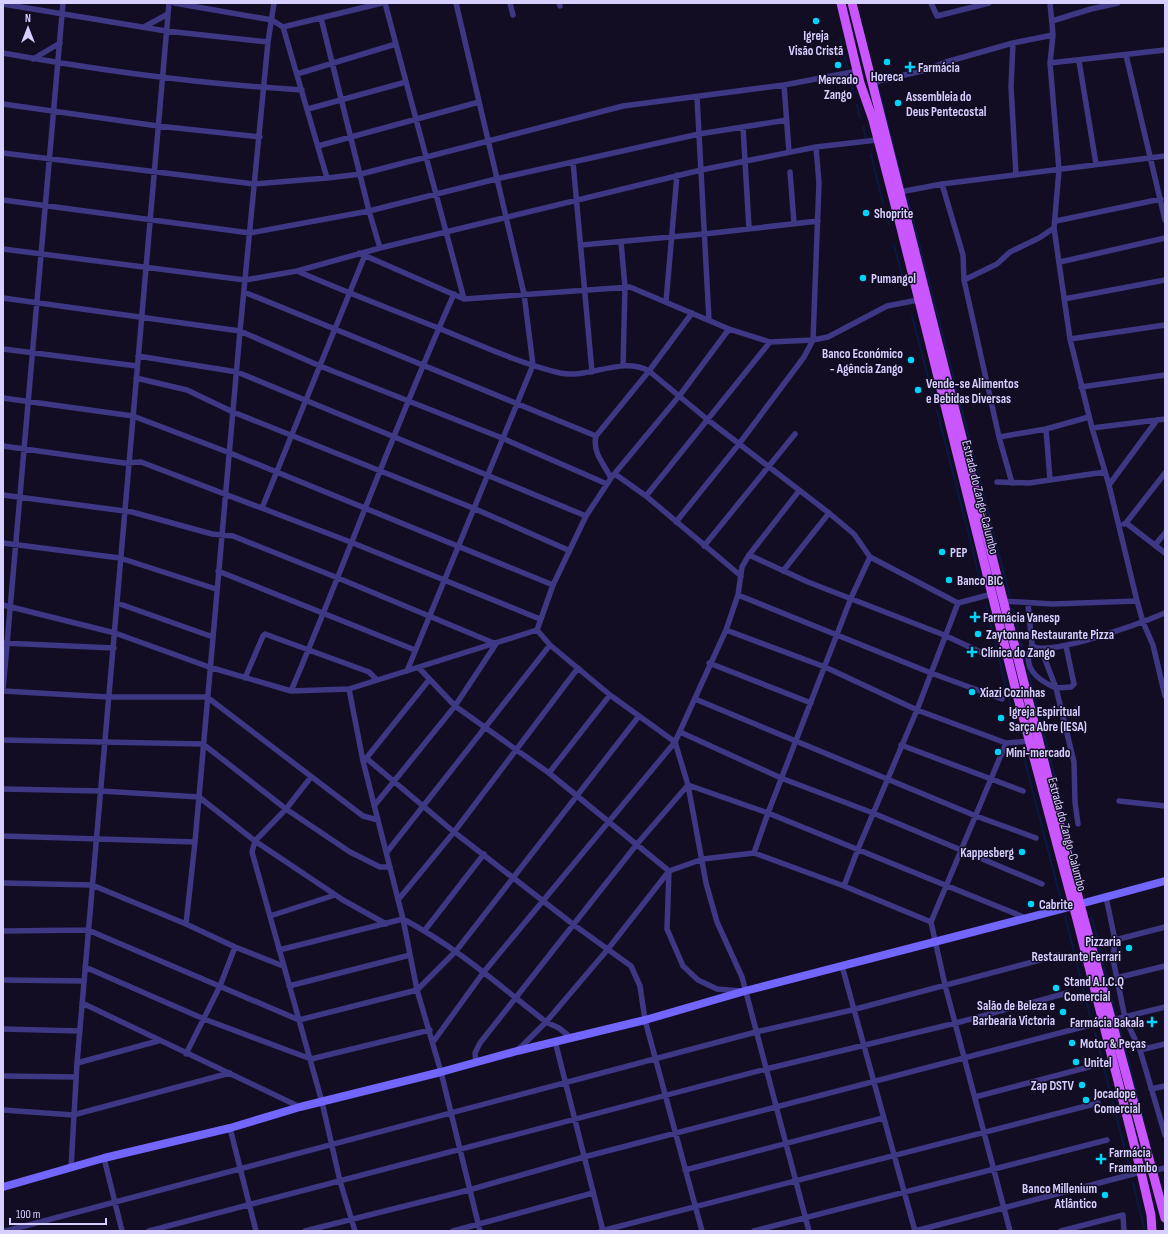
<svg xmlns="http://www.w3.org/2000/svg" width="1168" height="1234" viewBox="0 0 1168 1234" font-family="'Sofia Sans Condensed',sans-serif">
<rect width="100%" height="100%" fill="#120d23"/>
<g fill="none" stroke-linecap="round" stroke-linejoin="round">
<!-- stream -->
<path stroke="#081a41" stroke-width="2" d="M 840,38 L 847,67
M 850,80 L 854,93
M 878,85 L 902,182
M 857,105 L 860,118
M 863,127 L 866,138
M 871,154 L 883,204
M 907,196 L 1010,597
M 886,213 L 889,225
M 894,245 L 904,282
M 912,316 L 935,404
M 937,411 L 966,524
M 967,527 L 982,588
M 986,605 L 1017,732
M 1013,609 L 1026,662
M 1027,666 L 1083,886
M 1022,750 L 1061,900
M 1065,916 L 1090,1016
M 1092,917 L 1115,1013
M 1119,1025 L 1143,1118
M 1095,1033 L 1130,1170
M 1133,1183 L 1145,1231
M 1163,1192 L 1165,1200"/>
<!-- street -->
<path stroke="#3e3783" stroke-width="5.5" d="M 174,3 L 272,20 L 283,27 L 327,178
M 385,3 L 464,299
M 510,3 L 513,15
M 559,3 L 560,6
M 931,3 L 937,16 L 989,3
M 1050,3 L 1053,35 L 1050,63 L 1059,170 L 1054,228 L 1070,339 L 1092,428 L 1109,485 L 1137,601 L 1143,622 L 1153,645 L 1165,696
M 3,4 L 166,31 L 268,42
M 321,18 L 369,211 L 380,248
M 1052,21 L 1091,9 L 1118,3
M 144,27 L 168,14
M 283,27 L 382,3
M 1013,43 L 1011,87 L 1016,175
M 3,53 C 102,71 201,84 302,90
M 1126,55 L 1165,220
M 33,59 L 60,43
M 1079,61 L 1096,164
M 1050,63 L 1165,50
M 297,74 L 396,44
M 873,84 L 879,81 L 926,70 L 946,62 L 1013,43 L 1053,35
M 784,85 L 789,152
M 697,97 L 709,320
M 3,104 L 158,126 L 260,137
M 308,109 L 406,82
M 743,127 L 749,228
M 318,146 L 479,102
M 3,153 L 254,184 L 327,178 L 361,174 L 623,106 L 784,85 L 858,71
M 573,162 L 592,372
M 790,172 L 794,223
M 942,184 L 963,255 L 964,280 L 999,437
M 900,192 L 942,184 L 1165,156
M 3,200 L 250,233 L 369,211 L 496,179 L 699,134 L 787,120
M 1056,221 L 1161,199
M 621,242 L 625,287 L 623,366
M 581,245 L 704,234 L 818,221
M 3,249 L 245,280 L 297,271 L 380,248 L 701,170 L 816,147 L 877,140
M 359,253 L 464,299 L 630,287 L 729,329 L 770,342 L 813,340 L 828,337 L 887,306 L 918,300
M 1060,262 L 1165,238
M 297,271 C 343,291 391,309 438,328 C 478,344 518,363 560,373 C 590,379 621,356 649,371 L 708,420 L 829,513 L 854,534 L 870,557 L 958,603 L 992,594
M 964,280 L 997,264 L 1010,252 L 1039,238 L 1054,228
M 244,292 L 596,436
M 3,298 L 240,331 L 320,366 L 502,438 L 607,484
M 1064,299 L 1165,280
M 666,302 L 677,175
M 1070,339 L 1165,325
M 3,349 L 137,366
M 138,356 L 237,372 L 586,516
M 136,378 L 187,390 L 233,412 L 473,508 L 568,550
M 1081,387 L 1165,375
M 3,398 L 133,416 L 230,453 L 553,585
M 1092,428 L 1165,419
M 1046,429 L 1050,480
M 3,446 L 124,463 L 141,462 L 353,543 L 540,619
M 615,474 L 646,496 L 741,576
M 611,478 C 604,464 592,452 596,436 L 649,371 L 692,313
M 997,482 L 1029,483 L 1105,472
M 1012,483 L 999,437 L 1046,429 L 1089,417
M 1109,485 L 1157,420
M 3,495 L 132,512 L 212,534 L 233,536 L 338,578 L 496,644 L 455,706 L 374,806
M 646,496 L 770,342
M 262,508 L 365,255
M 676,522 L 739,444 L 804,357 L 813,340 L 819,183 L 816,147
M 1126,523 L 1165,473
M 1124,524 L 1126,523 L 1165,553
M 3,543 L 120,558 L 216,589
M 1155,545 L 1165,533
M 704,546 L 795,434
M 749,555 L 808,582 L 944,635 L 989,656
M 218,571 L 415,650
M 783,571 L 829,513
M 738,595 L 931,673 L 1002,699
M 1003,601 L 1052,604 L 1137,601
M 117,603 L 213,637
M 1028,604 L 1032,645 C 1045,659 1146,621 1165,613
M 3,605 L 115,633 L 209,667 L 291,691 L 349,689 L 537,630
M 537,630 L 550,645 L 610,695 L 675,742 L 688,785 L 706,883 L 717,922 L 742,977 L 809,1231
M 537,630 L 553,585 L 586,516 L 611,478 L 680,395 L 729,329
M 726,630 L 825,667 L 917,710 L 1006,743 L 1030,741
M 3,643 L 114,648
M 1032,645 C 1021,667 1037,680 1056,688
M 1066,646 L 1074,684 L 1071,687 L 1056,688 L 1074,762 L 1075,802 L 1078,824
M 1041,649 L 1056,688
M 709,663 L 811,703
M 419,668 L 455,706 L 549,773 L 669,871 L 667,929 L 683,966 L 698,980 L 717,989 L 741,991
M 407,671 L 533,365 L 524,294 L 456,3
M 245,678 L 263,636 L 265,634 L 369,672 L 377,680
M 349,689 L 363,761 L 403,919 L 417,990 L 441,1072 L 480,1231
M 3,690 L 63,3
M 3,691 L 108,697 L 207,697 L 363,816 L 378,820
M 291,691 C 347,560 395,425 454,294
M 695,699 L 976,816 L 1036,838
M 680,732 L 781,778 L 873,813 L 1042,884
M 3,740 L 203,744 L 286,809 L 350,852 L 380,867 L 390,867
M 901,745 L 1023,791
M 366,758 L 454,832 L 574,925 L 631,966 L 640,986 L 645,1020 L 702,1231
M 364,761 L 429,680
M 549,773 L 610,695
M 311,777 L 286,809 L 255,841 L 252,852 L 322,1102 L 340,1181 L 355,1231
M 3,789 L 101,791 L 199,797 L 255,841 L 343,900 L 386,924
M 1119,801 L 1165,806
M 3,836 L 195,842
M 387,852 L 550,645
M 754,853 L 768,813 L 851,598 L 870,557
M 3,883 L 92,885 L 186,924 L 235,947 L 283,966
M 844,886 L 858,849 L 917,710 L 958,603
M 1106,897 L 1115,940 L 1113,959 L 1125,1018 L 1140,1050 L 1165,1135
M 398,900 L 454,832 L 578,668
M 270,916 L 335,895
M 931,922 L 1006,743
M 186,924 L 195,842 L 240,331 L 268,42 L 274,3
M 425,930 L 484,854
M 3,931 L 88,930 L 299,1020 L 417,990 L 456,951 L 639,716
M 1115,940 L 1165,927
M 279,950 L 403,919 C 455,946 500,986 546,1022 L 559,1028 L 570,1037
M 842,966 L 915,1231
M 85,967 L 204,1019 L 311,1059 L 430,1030
M 1116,978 L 1165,966
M 3,980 L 84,981
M 289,986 L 410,955
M 82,1003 L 300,1107
M 1112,1020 L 1165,1007
M 3,1029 L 80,1031
M 555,1041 L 603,1231
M 433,1042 L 483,973 L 675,742 L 726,630 L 738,595 L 742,567 L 749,555 L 799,491
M 1140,1050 L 1165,1044
M 517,1051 L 546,1022 L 608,949 L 669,871 L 703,859 L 754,853 L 844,886 L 931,922 L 945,985 L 1010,1231
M 186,1054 L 220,986 L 235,947
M 77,1063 L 158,1041
M 476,1063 L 475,1053 L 480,1043 L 637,844 L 688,785 L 768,813 L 1026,918
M 3,1076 L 76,1077
M 1151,1089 L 1165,1086
M 975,1097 L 1089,1067
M 3,1110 L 73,1115 L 230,1073
M 230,1128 L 256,1231
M 104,1158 L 122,1231
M 71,1168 L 77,1063 L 169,3
M 685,1170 L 883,1118
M 1151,1171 L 1165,1168
M 6,1231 L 756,1032 L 852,1010 L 1059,955
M 149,1231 L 766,1069 L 956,1023 L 1067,993
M 305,1231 L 469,1190 L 584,1157 L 1102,1022
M 453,1231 L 593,1193
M 601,1231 L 1098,1103
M 754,1231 L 1107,1140
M 915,1231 L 1141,1172
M 1061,1231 L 1123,1215 L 1124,1231"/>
<!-- secondary -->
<path stroke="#7266ff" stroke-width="8" d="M 1080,904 L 1165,881
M 3,1187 L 104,1158 L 230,1128 L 300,1107 L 441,1072 L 517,1051 L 645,1020 L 745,991 L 1073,906"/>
<!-- primary -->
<path stroke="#c956ff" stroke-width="9" d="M 841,3 L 860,83 L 873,120 L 900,224 L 1015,687 L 1078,923 L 1141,1172 L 1151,1215 L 1152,1231
M 852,3 L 1080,904 L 1165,1218"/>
</g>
<!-- markers -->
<g fill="#00d4fa" stroke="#120d23" stroke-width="1.5">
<circle cx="816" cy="21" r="4"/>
<circle cx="887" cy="62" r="4"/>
<circle cx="838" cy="65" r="4"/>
<path d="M908 61h4v4h4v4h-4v4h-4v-4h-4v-4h4z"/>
<circle cx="898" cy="103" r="4"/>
<circle cx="866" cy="213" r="4"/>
<circle cx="863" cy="278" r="4"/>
<circle cx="911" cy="360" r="4"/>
<circle cx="918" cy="390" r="4"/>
<circle cx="942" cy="552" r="4"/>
<circle cx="949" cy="580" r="4"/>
<path d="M973 611h4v4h4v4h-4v4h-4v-4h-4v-4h4z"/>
<circle cx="978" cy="634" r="4"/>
<path d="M970 646h4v4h4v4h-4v4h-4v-4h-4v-4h4z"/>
<circle cx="972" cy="692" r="4"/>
<circle cx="1001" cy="718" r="4"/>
<circle cx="998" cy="752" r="4"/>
<circle cx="1022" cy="852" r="4"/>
<circle cx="1031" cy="904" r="4"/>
<circle cx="1129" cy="948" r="4"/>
<circle cx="1056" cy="988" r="4"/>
<circle cx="1063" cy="1012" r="4"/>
<path d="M1150 1016h4v4h4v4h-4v4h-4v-4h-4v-4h4z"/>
<circle cx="1072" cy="1043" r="4"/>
<circle cx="1076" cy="1062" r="4"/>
<circle cx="1082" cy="1085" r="4"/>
<circle cx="1086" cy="1100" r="4"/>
<path d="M1099 1153h4v4h4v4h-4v4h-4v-4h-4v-4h4z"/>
<circle cx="1105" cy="1195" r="4"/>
</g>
<g text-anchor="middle" stroke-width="3" stroke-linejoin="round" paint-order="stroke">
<!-- poi labels -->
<g font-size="13" font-weight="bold" fill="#d7cfff" stroke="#120d23" text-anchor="start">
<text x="816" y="40" text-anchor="middle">Igreja<tspan x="816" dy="15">Visão Cristã</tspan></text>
<text x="918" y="72">Farmácia</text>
<text x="887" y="81" text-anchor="middle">Horeca</text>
<text x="838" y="84" text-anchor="middle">Mercado<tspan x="838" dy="15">Zango</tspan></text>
<text x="906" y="101">Assembleia do<tspan x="906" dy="15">Deus Pentecostal</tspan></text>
<text x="874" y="218">Shoprite</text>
<text x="871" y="283">Pumangol</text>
<text x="903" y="358" text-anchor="end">Banco Económico<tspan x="903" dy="15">- Agência Zango</tspan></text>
<text x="926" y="388">Vende-se Alimentos<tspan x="926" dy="15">e Bebidas Diversas</tspan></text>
<text x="950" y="557">PEP</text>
<text x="957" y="585">Banco BIC</text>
<text x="983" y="622">Farmácia Vanesp</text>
<text x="986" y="639">Zaytonna Restaurante Pizza</text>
<text x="981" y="657">Clínica do Zango</text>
<text x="980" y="697">Xiazi Cozinhas</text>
<text x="1009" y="716">Igreja Espiritual<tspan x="1009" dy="15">Sarça Abre (IESA)</tspan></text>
<text x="1006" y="757">Mini-mercado</text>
<text x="1014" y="857" text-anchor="end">Kappesberg</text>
<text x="1039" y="909">Cabrite</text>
<text x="1121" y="946" text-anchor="end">Pizzaria<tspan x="1121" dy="15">Restaurante Ferrari</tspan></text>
<text x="1064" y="986">Stand A.I.C.Q<tspan x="1064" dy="15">Comercial</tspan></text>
<text x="1055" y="1010" text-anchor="end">Salão de Beleza e<tspan x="1055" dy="15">Barbearia Victoria</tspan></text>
<text x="1144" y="1027" text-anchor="end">Farmácia Bakala</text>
<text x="1080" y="1048">Motor &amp; Peças</text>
<text x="1084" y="1067">Unitel</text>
<text x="1074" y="1090" text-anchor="end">Zap DSTV</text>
<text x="1094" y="1098">Jocadope<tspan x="1094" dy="15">Comercial</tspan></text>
<text x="1109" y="1157">Farmácia<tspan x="1109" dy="15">Framambo</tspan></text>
<text x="1097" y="1193" text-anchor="end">Banco Millenium<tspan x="1097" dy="15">Atlântico</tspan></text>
</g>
<!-- street labels -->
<g font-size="13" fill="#d7cfff" stroke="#120d23">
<text transform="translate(981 497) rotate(76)" y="5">Estrada do Zango-Calumbo</text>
<text transform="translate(1068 834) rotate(75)" y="5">Estrada do Zango-Calumbo</text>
</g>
</g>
<!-- border -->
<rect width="1168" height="1234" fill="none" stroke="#d7cfff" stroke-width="8"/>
<!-- north arrow -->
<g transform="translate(28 28)" stroke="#120d23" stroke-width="3" paint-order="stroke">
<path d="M0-3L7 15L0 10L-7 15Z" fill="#d7cfff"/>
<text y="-6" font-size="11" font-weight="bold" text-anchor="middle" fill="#d7cfff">N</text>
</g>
<!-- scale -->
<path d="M10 1218v6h96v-6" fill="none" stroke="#d7cfff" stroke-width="2"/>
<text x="16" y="1218" font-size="12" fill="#d7cfff" stroke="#120d23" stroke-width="3" paint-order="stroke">100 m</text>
</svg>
